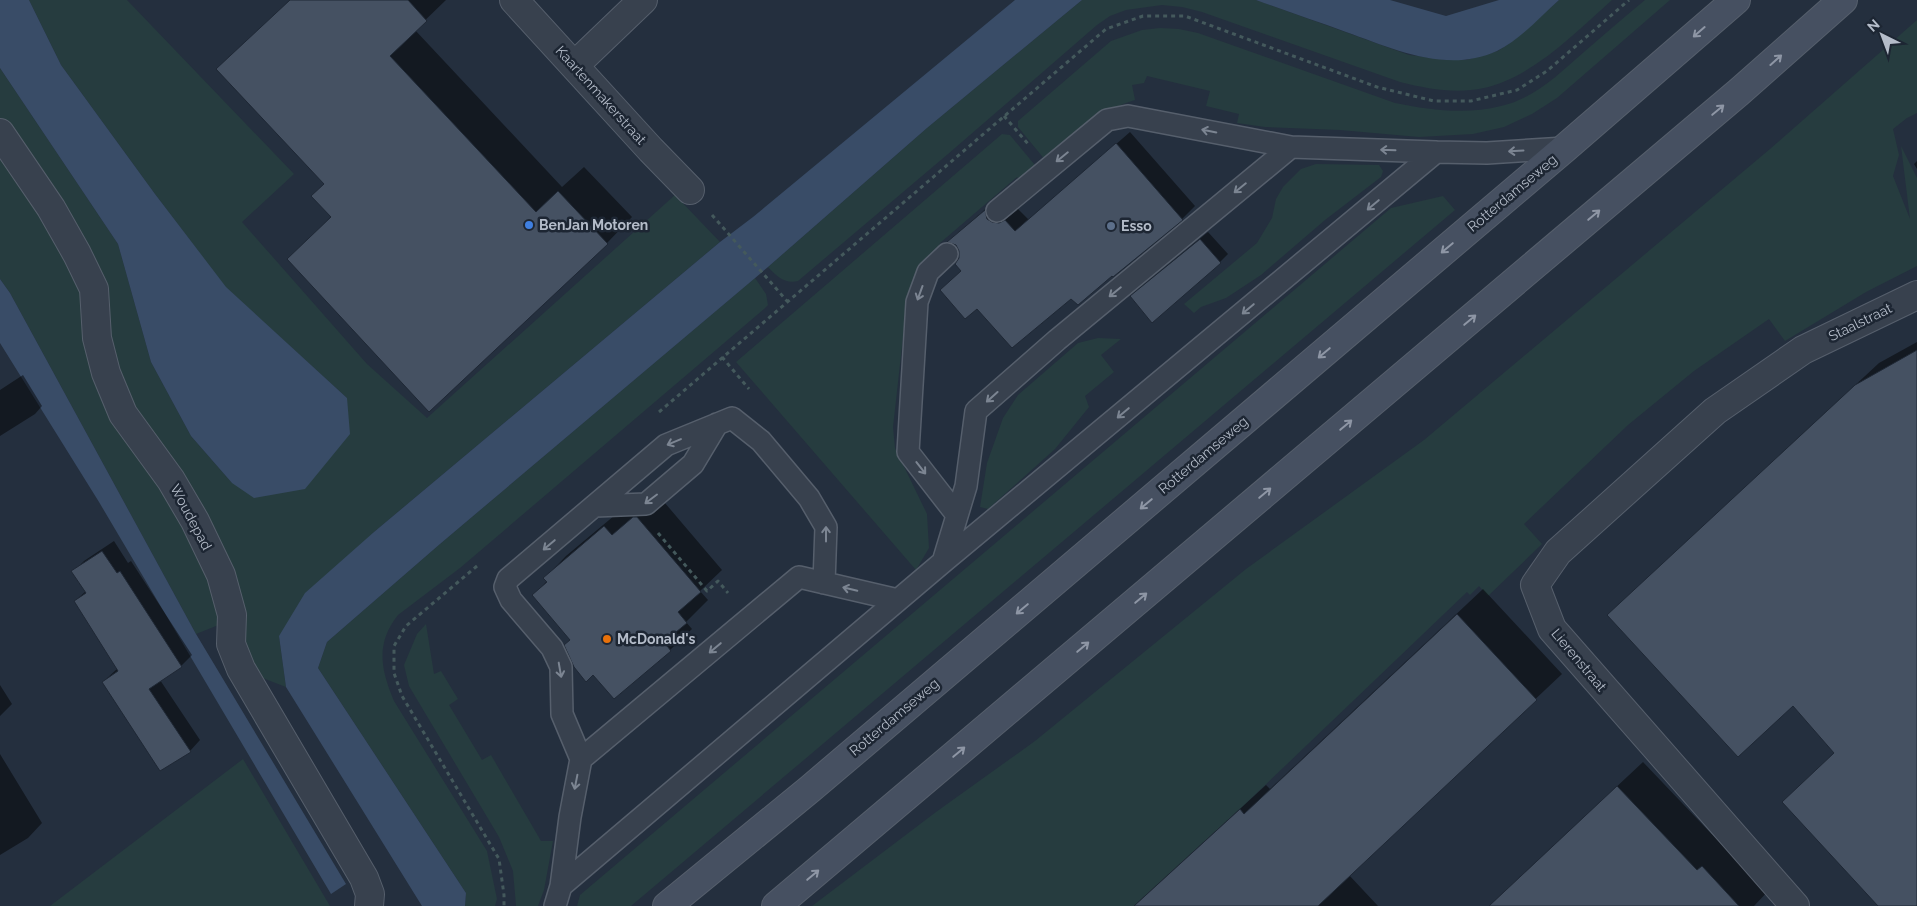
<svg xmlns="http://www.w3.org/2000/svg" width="1917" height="906" viewBox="0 0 1917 906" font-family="Raleway,sans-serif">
<rect width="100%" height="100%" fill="#242f3e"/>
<!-- green -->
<path fill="#263c3f" d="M 29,0 L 127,0 L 294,174 L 242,222 L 367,364 L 427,418 L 675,195 L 720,242 L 374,532 L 279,636 L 286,687 L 260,677 L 242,634 L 136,413 L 91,305 L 111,406 L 182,511 L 216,583 L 221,624 L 196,634 L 10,293 L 0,279 L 0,68 L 118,244 L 151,362 L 191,436 L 232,483 L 347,398 L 226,288 L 155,194 L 61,65 Z
M 1082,0 L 1256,0 L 1409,55 L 1448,60 L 1466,60 L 1498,51 L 1511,42 L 1559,0 L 1612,0 C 1576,32 1533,77 1484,88 C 1456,94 1428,89 1400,82 L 1202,12 L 1182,7 L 1162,5 L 1126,10 L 1110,16 L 1097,25 L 948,154 L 798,281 C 785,284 777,277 768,267 L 927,128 Z
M 1645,0 L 1670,0 L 1557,98 L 1532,114 L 1504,127 L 1473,134 L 1419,137 L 1340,130 L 1265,127 L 1237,123 L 1239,114 L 1206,106 L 1210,91 L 1147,76 L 1144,83 L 1132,85 L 1135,100 C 1102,109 1072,140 1046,161 L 1018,127 L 1018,121 L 1111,41 L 1142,30 L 1160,28 L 1179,29 L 1198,33 L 1395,103 C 1430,110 1466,115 1501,106 C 1535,98 1559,74 1584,52 C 1604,35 1624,17 1645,0 Z
M 1917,20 L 1917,113 L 1907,118 L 1893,129 L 1899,155 L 1893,176 L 1910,219 L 1901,146 L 1917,178 L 1917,266 L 1866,292 L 1785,341 L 1769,319 L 1694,371 L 1628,425 L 1524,524 L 1542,544 L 1488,596 L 1479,586 L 1470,595 L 1467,592 L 1240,809 L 1134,906 L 812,906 L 936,812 L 1035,741 L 1246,569 L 1424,440 L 1770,149 Z
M 1002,134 L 1010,135 L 1034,164 L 1036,170 L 1024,185 L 1017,177 L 940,243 L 936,257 L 919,273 L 908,293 L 893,427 L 895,448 L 927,514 L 929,548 L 916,570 L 736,362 Z
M 1316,164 L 1379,165 L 1383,171 L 1381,177 L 1325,220 L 1261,275 L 1226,298 L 1201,307 L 1194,313 L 1184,304 L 1257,243 L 1272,218 L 1276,199 L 1283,187 L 1301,169 Z
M 1443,196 L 1455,210 L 631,906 L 577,906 L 580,895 L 1391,208 Z
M 755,278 L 766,294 L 768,305 L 764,309 L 460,568 L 398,615 C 375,644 381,670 394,701 L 487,851 L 497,899 L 495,906 L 465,906 L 466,893 L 318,668 L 327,642 L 440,544 Z
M 1098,338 L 1121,339 L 1101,355 L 1114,372 L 1085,396 L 1089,407 L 1055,449 L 988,509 L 980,507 L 987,463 L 1003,418 L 1018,395 L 1078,343 Z
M 426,624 L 434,674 L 441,671 L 458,699 L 449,705 L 482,760 L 491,755 L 541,841 L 553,841 L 544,890 L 538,906 L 516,906 L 513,871 L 499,837 L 409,686 L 404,665 L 417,634 Z
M 243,759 L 330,906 L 50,906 Z"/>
<!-- water -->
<path fill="#394c67" d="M 0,0 L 29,0 L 61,65 L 155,194 L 226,287 L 347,398 L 350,434 L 305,489 L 254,498 L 232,483 L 191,436 L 151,362 L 118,244 L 0,68 Z
M 1015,0 L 1082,0 L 927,128 L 768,267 L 440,544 L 327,642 L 318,668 L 466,893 L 465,906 L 422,906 L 286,687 L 279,636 L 305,593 L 374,532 L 720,242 L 753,217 Z
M 1256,0 L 1390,0 L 1446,16 L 1499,0 L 1559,0 C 1540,17 1520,40 1497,51 C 1447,74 1394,49 1346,32 C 1316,21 1286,11 1256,0 Z
M 0,279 L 10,293 L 196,634 L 346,884 L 331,894 L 99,502 L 0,343 Z"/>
<!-- shadow -->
<path fill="#0007" d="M 290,0 L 446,0 L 415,30 L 562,187 L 584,167 L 632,217 L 607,243 L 332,217 Z
M 1130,132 L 1195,206 L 1182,219 L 1113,276 L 1112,274 L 1071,297 L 962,270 L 960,250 L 957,244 L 949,241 L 997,199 L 1012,211 L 1018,209 L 1029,220 Z
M 1917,161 L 1917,169 L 1914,164 Z
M 1208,232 L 1228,254 L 1220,262 L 1139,289 Z
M 1917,342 L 1917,902 L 1913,906 L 1880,906 L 1835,752 L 1793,705 L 1632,593 L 1879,363 Z
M 23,375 L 42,406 L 35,414 L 0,436 L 0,390 Z
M 659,496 L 722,570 L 700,591 L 708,600 L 686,622 L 692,629 L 670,650 L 571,640 L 534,595 L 547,581 L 545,578 L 566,556 L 627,505 Z
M 114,541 L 128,563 L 131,561 L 192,655 L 181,666 L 160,680 L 200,740 L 190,751 L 103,682 L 118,668 L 75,601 L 86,591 L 73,572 L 84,561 Z
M 1483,589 L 1562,674 L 1349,875 L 1378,906 L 1134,906 L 1266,785 L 1270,789 Z
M 0,685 L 12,704 L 0,716 Z
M 0,754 L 42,823 L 28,838 L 0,855 Z
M 1643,762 L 1723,846 L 1728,841 L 1771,888 L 1754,906 L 1489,906 Z"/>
<!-- building -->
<path fill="#455162" stroke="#1f2835" d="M 290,0 L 408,0 L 427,21 L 390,56 L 536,212 L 558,191 L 608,244 L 429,412 L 287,259 L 331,217 L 311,196 L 324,184 L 216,69 Z
M 1116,143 L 1183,220 L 1113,277 L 1112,276 L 1078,305 L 1071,299 L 1012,348 L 977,309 L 965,319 L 940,290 L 961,271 L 955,264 L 959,258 L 959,251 L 956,245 L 947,242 L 985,210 L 987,219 L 992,222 L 999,223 L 1005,220 L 1015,231 Z
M 1200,239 L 1221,263 L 1152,323 L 1130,296 Z
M 1917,350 L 1917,906 L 1878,906 L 1782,802 L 1834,753 L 1793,706 L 1738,757 L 1607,615 L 1855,385 Z
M 633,517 L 637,517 L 701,592 L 678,612 L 687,623 L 664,642 L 671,651 L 614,699 L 593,675 L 586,682 L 574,667 L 564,645 L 570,640 L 532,595 L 547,582 L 543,578 L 604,526 L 612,535 Z
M 102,551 L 117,573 L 120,571 L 182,667 L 149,689 L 191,752 L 160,771 L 102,682 L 118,671 L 74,601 L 86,593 L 71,571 Z
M 1457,614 L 1537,700 L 1318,906 L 1134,906 L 1240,809 L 1244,814 Z
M 1617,786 L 1697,870 L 1702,866 L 1739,906 L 1489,906 Z"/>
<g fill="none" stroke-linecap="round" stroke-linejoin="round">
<defs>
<path id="service" d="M 997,211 L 1107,120 L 1128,116 L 1291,147
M 947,254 L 928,272 L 917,302 L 908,452 L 957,515
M 595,506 L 646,504 L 693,464 L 717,424
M 943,562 L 966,486 L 976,411 L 1057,340 L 1291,147 L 1436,152
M 581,759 L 562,714 L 561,667 L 552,648 L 511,600 L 505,587 L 508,579 L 666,445 L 732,418 L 761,441 L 809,498 L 826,527 L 824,583
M 561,886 L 570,817 L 581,759 L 799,577 L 898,600
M 555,906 L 561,886 L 943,562 L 1436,152 L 1487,153 L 1565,148"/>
<path id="minor" d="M 514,0 L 651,150 L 690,190
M 575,65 L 643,0
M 0,133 L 51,208 L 77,254 L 94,289 L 97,338 L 106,373 L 123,414 L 171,480 L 195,521 L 221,575 L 232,615 L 231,644 L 241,669 L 364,878 L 370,894 L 369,906
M 1795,906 L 1552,629 L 1535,585 L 1558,552 L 1715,411 L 1803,350 L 1917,295"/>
<path id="secondary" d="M 667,906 L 810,789 L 1565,148 L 1736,0
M 776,906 L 1739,92 L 1843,0"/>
</defs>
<!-- service casing -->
<use href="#service" stroke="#565f6c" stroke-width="24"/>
<!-- minor casing -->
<use href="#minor" stroke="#565f6c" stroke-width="30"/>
<!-- secondary casing -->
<use href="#secondary" stroke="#565f6c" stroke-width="30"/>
<!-- path -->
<path stroke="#44595c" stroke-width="3" stroke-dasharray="4 4" stroke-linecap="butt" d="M 1004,116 L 1029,145
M 712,215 L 787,301
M 722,357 L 749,389
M 659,412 L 1106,29 L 1143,16 L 1185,16 L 1377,87 L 1434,101 L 1471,101 L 1517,90 L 1547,71 L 1629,0
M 658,533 L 707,591 L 718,581 L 728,593
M 477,566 L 406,626 L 394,646 L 394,673 L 402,696 L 499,859 L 504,895 L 504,906"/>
<!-- service -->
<use href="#service" stroke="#38414e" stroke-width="21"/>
<!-- minor -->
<use href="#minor" stroke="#38414e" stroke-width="28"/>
<!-- secondary -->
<use href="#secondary" stroke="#465061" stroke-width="28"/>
</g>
<!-- one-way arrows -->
<defs><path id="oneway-shaft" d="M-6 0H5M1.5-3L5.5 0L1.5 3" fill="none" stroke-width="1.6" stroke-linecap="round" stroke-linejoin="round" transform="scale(1.25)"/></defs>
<g stroke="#8e96a5">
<use href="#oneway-shaft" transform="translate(1699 32) rotate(139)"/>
<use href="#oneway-shaft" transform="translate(1776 60) rotate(-42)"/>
<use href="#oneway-shaft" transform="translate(1718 110) rotate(-40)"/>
<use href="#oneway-shaft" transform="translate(1594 215) rotate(-40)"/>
<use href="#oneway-shaft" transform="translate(1447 248) rotate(140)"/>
<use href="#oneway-shaft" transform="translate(1470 320) rotate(-40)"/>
<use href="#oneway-shaft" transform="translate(1324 353) rotate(140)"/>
<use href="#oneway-shaft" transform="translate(1346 425) rotate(-40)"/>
<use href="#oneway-shaft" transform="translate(1265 493) rotate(-40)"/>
<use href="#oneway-shaft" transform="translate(1146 504) rotate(140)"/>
<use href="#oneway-shaft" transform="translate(1141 598) rotate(-40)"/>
<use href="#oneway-shaft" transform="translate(1022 609) rotate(140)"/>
<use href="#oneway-shaft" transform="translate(1083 647) rotate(-40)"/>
<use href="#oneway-shaft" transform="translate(959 752) rotate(-40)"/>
<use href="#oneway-shaft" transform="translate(813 875) rotate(-40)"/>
</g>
<g stroke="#7c8592">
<use href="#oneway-shaft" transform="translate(1209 131) rotate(-169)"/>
<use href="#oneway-shaft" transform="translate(1388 150) rotate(-178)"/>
<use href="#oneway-shaft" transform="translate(1516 151) rotate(177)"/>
<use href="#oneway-shaft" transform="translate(1062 157) rotate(141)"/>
<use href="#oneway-shaft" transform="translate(1240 188) rotate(141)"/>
<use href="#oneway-shaft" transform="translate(1373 205) rotate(140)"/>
<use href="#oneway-shaft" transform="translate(1115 292) rotate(141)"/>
<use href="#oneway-shaft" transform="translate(920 293) rotate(110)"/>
<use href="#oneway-shaft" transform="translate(1248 309) rotate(140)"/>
<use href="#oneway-shaft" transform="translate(992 397) rotate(138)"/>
<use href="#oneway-shaft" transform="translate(1123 413) rotate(140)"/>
<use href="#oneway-shaft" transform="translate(674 442) rotate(157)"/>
<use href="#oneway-shaft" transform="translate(921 468) rotate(52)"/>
<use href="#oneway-shaft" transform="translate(651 499) rotate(143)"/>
<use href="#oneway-shaft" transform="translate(826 534) rotate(-90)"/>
<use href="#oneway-shaft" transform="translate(549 545) rotate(140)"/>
<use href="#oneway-shaft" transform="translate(850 589) rotate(-167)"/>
<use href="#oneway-shaft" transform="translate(715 648) rotate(140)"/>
<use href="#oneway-shaft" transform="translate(560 670) rotate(80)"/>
<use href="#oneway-shaft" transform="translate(576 782) rotate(101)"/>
</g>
<!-- markers -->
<circle fill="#3f7fe0" stroke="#1d2633" stroke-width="2" cx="529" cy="225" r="5"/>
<circle fill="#5c6f8a" stroke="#1d2633" stroke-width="2" cx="1111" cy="226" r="5"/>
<circle fill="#e8710a" stroke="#1d2633" stroke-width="2" cx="607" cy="639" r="5"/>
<g text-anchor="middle" stroke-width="5" stroke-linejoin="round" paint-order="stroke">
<!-- street labels -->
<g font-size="14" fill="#b4bcc9" stroke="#1d2633">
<text transform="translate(601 95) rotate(48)" y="5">Kaartenmakerstraat</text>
<text transform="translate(1512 193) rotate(-40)" y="5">Rotterdamseweg</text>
<text transform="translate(1860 322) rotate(-26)" y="5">Staalstraat</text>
<text transform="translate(1203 455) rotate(-40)" y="5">Rotterdamseweg</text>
<text transform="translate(191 517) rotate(62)" y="5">Woudepad</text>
<text transform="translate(1579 660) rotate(50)" y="5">Lierenstraat</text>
<text transform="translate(894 717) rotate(-40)" y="5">Rotterdamseweg</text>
</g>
<!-- poi labels -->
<g font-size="14" font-weight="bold" fill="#b4bcc9" stroke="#1d2633" text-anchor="start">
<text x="539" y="230">BenJan Motoren</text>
<text x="1121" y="231">Esso</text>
<text x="617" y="644">McDonald's</text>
</g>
</g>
<!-- north arrow -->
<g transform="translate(1882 35) rotate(318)" stroke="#1d2633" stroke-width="4" paint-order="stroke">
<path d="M0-4L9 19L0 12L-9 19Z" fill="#b4bcc9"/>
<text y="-8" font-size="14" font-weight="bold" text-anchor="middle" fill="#b4bcc9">N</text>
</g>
</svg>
